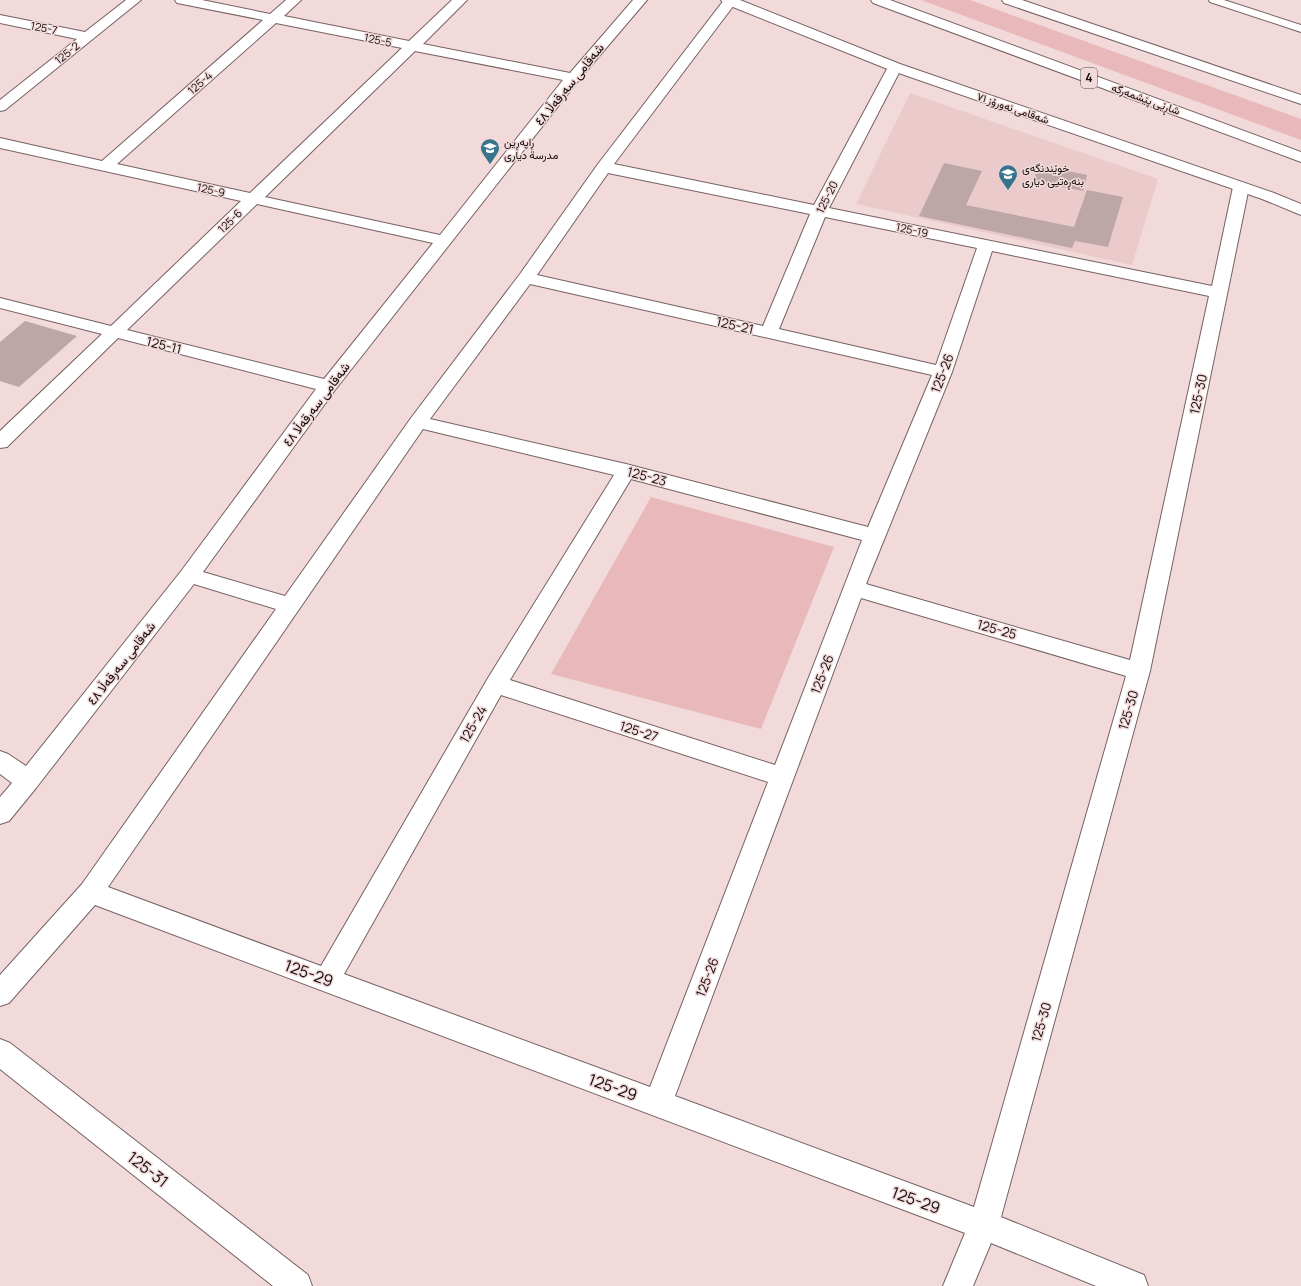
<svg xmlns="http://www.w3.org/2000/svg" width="1301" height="1286" viewBox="0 0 1301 1286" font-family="Manrope,Vazirmatn,sans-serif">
<rect width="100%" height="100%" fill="#f2dada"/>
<!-- built -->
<path fill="#ebcacb" d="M 910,93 L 1158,179 L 1132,265 L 856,204 Z"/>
<!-- green -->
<path fill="#e9b8ba" d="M 921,0 L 970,0 L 1301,119 L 1301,140 Z
M 651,497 L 834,547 L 761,729 L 551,674 Z"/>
<!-- building -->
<path fill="#bda6a7" d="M 944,163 L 982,171 L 966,205 L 1074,227 L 1087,190 L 1123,197 L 1108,247 L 1075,241 L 1072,248 L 919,216 Z
M 1039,165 L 1087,175 L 1083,191 L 1033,181 Z
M 25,321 L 77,336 L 19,387 L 0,381 L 0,342 Z"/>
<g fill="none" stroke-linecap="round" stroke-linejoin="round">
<defs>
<path id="lane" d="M 1209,0 L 1224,0 L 1301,25 L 1301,32 L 1210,2 Z"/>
<path id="street" d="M 126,0 L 141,0 L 5,110 L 0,111 L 0,100 L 77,39 L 0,23 L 0,15 L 85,32 Z
M 175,0 L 202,0 L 270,14 L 286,0 L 301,0 L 284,16 L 409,41 L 452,0 L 467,0 L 423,44 L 570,73 L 633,0 L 647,0 L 578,81 L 335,390 L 203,572 L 285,596 L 411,418 L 520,274 L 598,164 L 724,0 L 737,1 L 614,164 L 814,205 L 888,67 L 890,64 L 900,64 L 902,67 L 829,208 L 1212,286 L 1233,187 L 1235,184 L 1247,184 L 1249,187 L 1150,671 L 1001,1217 L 1144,1275 L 1148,1286 L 1096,1286 L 991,1243 L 973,1286 L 943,1286 L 965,1233 L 95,905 L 9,1003 L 0,1006 L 0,975 L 82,884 L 276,609 L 194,584 L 36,788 L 9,821 L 0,824 L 0,797 L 12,783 L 0,774 L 0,751 L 8,754 L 26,766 L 182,570 L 316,389 L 118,338 L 7,447 L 0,448 L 0,431 L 102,334 L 0,308 L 0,298 L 111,326 L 241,201 L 0,148 L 0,138 L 102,161 L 263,20 L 182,4 L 177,3 ZM 276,23 L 402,48 L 250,193 L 117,164 ZM 415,51 L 563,80 L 440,235 L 265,197 ZM 608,173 L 810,214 L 763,326 L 537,275 ZM 257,204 L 433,243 L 324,379 L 127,330 ZM 825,217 L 977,248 L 936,365 L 779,329 ZM 992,251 L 1209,296 L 1130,660 L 866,584 L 952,372 ZM 530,284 L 932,375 L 868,527 L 626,464 L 430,419 ZM 423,429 L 614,475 L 488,678 L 321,966 L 108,887 ZM 631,479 L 862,540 L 775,765 L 510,680 ZM 861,598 L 1126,676 L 974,1207 L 675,1096 ZM 501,695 L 768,782 L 650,1087 L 344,974 Z
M 0,1039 L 10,1043 L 308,1275 L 312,1286 L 273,1286 L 0,1069 Z"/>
<path id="secondary" d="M 721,0 L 740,0 L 900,64 L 1274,193 L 1301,204 L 1301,215 L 1262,199 L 890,70 L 723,3 Z"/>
<path id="highway" d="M 871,0 L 890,0 L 1301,152 L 1301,162 L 873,3 Z
M 1002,0 L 1022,0 L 1301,95 L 1301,104 L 1004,3 Z"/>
</defs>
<!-- lane casing -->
<use href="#lane" stroke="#766162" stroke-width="2"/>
<!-- street casing -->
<use href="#street" stroke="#766162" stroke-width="2"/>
<!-- secondary casing -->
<use href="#secondary" stroke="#766162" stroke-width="2"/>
<!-- highway casing -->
<use href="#highway" stroke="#766162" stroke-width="2"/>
<!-- lane -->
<use href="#lane" fill="#fff" fill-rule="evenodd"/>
<!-- street -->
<use href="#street" fill="#fff" fill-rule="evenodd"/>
<!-- secondary -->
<use href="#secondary" fill="#fff" fill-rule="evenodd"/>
<!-- highway -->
<use href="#highway" fill="#fff" fill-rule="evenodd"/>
</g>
<!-- icons -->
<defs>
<symbol id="school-pin" viewBox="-11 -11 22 30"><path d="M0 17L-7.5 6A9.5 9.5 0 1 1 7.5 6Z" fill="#38748b" stroke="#f2dada"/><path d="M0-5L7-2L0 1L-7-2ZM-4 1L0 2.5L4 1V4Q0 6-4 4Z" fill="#fff"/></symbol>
</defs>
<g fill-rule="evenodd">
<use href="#school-pin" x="479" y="137" width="22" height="30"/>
<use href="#school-pin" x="997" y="163" width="22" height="30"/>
</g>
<g text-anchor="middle" stroke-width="3" stroke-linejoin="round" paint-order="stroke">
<!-- far-street labels -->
<g font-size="11" fill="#120b0b" stroke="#f2dada">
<text transform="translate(44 28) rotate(11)" y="4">125-7</text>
<text transform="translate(378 40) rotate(12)" y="4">125-5</text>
<text transform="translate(67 53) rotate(-39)" y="4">125-2</text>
<text transform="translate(200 83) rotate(-41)" y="4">125-4</text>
<text transform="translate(1146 99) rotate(20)" y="4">شاڕێی پێشمەرگە</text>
<text transform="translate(1013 108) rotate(19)" y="4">شەقامی نەورۆز ٧١</text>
<text transform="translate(211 190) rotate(13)" y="4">125-9</text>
<text transform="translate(827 197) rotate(-63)" y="4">125-20</text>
<text transform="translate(230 221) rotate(-44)" y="4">125-6</text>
<text transform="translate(912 230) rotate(12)" y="4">125-19</text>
</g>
<!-- far-poi labels -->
<g font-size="11" fill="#120b0b" stroke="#f2dada" text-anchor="start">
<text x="504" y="146">ڕاپەڕین<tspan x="504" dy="13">مدرسة ديارى</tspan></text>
<text x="1022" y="172">خوێندنگەی<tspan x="1022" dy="13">بنەڕەتیی دیاری</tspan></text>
</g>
<!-- shield labels -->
<rect fill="#f2dada" stroke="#554949" stroke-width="1" x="1081" y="68" width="16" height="20" rx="3"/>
<g font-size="12" font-weight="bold" fill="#120b0b">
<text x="1089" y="82">4</text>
</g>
<!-- street labels -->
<g font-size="13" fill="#120b0b" stroke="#f2dada">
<text transform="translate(569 84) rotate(-51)" y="5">شەقامی سەرقەڵا ٤٨</text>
<text transform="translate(735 325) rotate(13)" y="5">125-21</text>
<text transform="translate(164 345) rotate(14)" y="5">125-11</text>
<text transform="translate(942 373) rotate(-69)" y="5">125-26</text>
<text transform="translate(1198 394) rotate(-78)" y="5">125-30</text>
<text transform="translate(316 404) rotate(-53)" y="5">شەقامی سەرقەڵا ٤٨</text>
<text transform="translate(647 476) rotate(15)" y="5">125-23</text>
<text transform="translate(997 629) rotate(16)" y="5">125-25</text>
<text transform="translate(121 663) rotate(-52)" y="5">شەقامی سەرقەڵا ٤٨</text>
<text transform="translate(822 674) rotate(-69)" y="5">125-26</text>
<text transform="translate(1128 710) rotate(-74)" y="5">125-30</text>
<text transform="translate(473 724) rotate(-60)" y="5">125-24</text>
<text transform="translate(639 731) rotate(18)" y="5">125-27</text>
<text transform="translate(707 977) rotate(-69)" y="5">125-26</text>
<text transform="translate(1041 1022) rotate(-74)" y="5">125-30</text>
</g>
<!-- near-street labels -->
<g font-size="16" fill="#120b0b" stroke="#f2dada">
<text transform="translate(309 973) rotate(20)" y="6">125-29</text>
<text transform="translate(613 1087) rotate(20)" y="6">125-29</text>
<text transform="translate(148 1169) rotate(38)" y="6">125-31</text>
<text transform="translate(916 1200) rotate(20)" y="6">125-29</text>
</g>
</g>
</svg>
